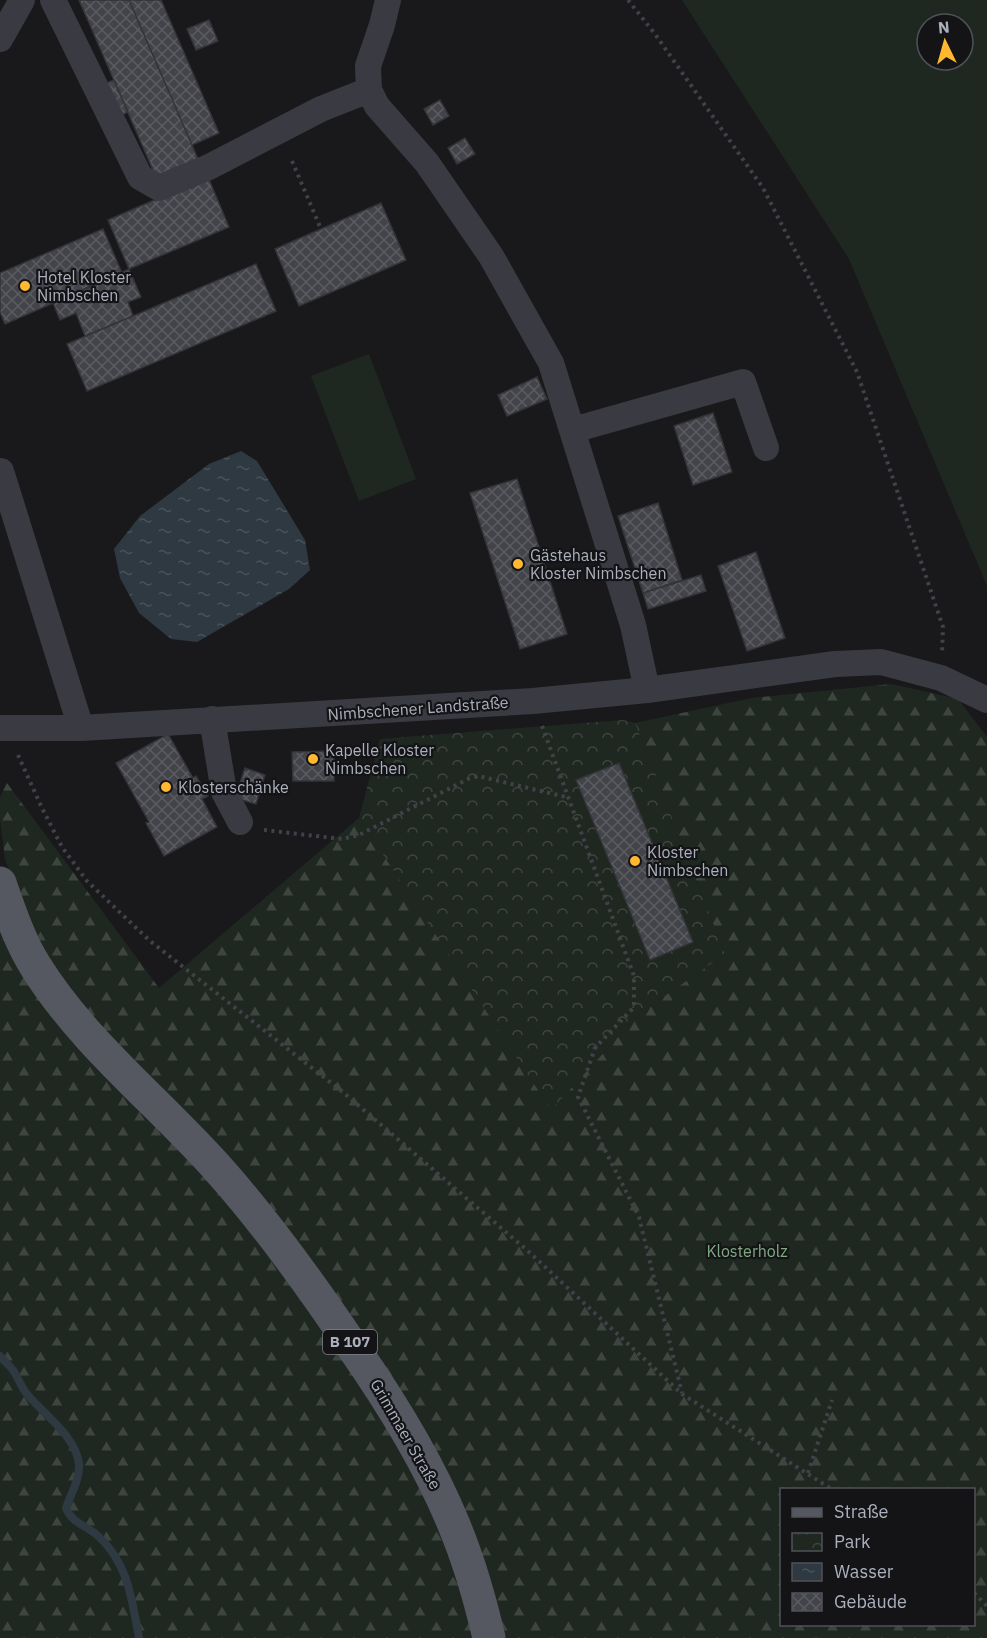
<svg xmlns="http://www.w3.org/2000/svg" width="987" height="1638" viewBox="0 0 987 1638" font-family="'IBM Plex Sans',sans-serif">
<defs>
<pattern id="forest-firs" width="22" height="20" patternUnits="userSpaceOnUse" patternTransform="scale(1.5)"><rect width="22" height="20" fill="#1f2820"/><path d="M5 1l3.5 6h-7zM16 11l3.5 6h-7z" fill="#3d453e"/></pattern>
<pattern id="park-crowns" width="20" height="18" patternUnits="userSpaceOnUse" patternTransform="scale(1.5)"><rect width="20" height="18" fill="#1f2820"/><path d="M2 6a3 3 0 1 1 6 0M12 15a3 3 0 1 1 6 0" fill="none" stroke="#3d453e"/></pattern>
<pattern id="water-ripples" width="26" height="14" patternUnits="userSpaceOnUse" patternTransform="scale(1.5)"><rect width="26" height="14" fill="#2e3942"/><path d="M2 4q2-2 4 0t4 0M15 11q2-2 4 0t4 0" fill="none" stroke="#4a535b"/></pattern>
<pattern id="building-cross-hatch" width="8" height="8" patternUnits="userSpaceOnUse" patternTransform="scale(1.5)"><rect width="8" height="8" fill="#434449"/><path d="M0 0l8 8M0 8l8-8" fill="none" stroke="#5b5c61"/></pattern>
</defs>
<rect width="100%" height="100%" fill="#19191c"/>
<!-- grass -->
<path fill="#1f2820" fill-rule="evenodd" d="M 682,0 L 987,0 L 987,586 L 849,259 ZM 927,24 L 963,24 L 963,60 L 927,60 Z
M 369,354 L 416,479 L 359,501 L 311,376 Z"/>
<!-- forest -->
<path fill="url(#forest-firs)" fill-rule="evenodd" d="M 891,684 L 958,699 L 987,737 L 987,1638 L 504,1638 L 466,1517 L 119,1047 L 59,978 L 20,901 L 5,859 L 0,818 L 0,797 L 7,783 L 159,988 L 359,818 L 552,1109 L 640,1013 L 725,954 L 635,723 L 752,698 ZM 782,1490 L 974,1490 L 974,1624 L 782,1624 Z
M 0,924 L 267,1251 L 360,1382 L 418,1484 L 439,1530 L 456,1573 L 474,1638 L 0,1638 Z"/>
<!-- park -->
<path fill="url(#park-crowns)" d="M 623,720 L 635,723 L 725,954 L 640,1013 L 551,1110 L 359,818 L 380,739 Z"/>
<!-- water -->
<path fill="url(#water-ripples)" d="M 241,451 L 257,461 L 305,540 L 310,570 L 289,589 L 197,642 L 171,639 L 139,613 L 120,578 L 114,549 L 140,516 L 209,464 Z"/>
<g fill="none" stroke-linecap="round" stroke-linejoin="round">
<!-- stream -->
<path stroke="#2e3942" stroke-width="8" d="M 0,1356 C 4,1361 9,1365 13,1370 C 18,1377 21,1387 27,1394 C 43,1414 76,1436 79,1464 C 80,1480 71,1493 66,1508 C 72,1523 85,1525 97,1535 C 128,1562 132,1600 139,1638"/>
</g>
<!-- building -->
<path fill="url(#building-cross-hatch)" stroke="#333338" stroke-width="1.5" d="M 79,0 L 129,0 L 198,159 L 156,177 Z
M 129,0 L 161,0 L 219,133 L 192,145 Z
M 209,20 L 218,41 L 196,50 L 187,29 Z
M 114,80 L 128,112 L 118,117 L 104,84 Z
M 440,100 L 449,116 L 433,125 L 424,109 Z
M 465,138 L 475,154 L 457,164 L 448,148 Z
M 208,177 L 229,227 L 129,269 L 108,220 Z
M 381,203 L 406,260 L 299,306 L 275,249 Z
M 103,229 L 122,273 L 5,324 L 0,312 L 0,273 Z
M 256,264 L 276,311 L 87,391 L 67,344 Z
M 129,269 L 141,297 L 128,302 L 133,316 L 85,336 L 76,313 L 60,320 L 53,303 Z
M 537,377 L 547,399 L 507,416 L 498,395 Z
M 713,413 L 732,472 L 693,485 L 674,426 Z
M 517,479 L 567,634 L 520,649 L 470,493 Z
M 658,503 L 682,580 L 643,593 L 618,516 Z
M 756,552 L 785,638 L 747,651 L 718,566 Z
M 701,575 L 706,591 L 648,609 L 643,593 Z
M 168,734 L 193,778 L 196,776 L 208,796 L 202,799 L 217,827 L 164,856 L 146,823 L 149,822 L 116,763 Z
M 334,751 L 334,781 L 293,781 L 292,752 Z
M 619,763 L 693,942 L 650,960 L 576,780 Z
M 245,768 L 265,775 L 256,804 L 235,798 Z"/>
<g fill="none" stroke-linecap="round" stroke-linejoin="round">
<!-- path -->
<path stroke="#404249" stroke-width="4" stroke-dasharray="3 4.5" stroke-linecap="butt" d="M 628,0 L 655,34 L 763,188 L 857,372 L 943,627 L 942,654
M 292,161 L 321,229
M 542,726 L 634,976 L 634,1007 L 595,1048 L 578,1097 L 639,1217 L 682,1393
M 18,755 L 41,806 L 62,847 L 87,881 L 150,941 L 344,1093 L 529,1252 L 682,1394 L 833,1490
M 264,830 L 342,839 L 359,835 L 468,779 L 478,776 L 566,797
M 808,1473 L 832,1400
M 974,1593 L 987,1606"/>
<!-- minor -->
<path stroke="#3a3b42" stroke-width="26" d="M 53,0 L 140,177 L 159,188 L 209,167 L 321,109 L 369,90 L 377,106 L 427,163 L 491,256 L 551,363 L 633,625 L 647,690
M 0,39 L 22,0
M 369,90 L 368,66 L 382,25 L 388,0
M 573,430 L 743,382 L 766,448
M 1,471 L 81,728
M 212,719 L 224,792 L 240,822
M 0,728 L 81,728 L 533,701 L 647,690 L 835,664 L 881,662 L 941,678 L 987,700"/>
<!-- major -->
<path stroke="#565861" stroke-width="33" d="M 0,883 C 10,912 20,942 36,967 C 84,1044 160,1103 220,1171 C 269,1226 311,1285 352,1346 C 391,1402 428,1461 454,1525 C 469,1561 480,1599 489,1638"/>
</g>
<!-- markers -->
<g fill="#ffb82f" stroke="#141417" stroke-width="2">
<circle cx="25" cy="286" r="6"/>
<circle cx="518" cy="564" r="6"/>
<circle cx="313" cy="759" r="6"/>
<circle cx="166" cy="787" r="6"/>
<circle cx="635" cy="861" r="6"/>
</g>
<g text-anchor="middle" stroke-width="4.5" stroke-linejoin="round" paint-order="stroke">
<!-- shield labels -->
<rect fill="#141417" stroke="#7e818b" stroke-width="1.5" x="323" y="1330" width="54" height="24" rx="4.5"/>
<g font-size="15" font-weight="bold" fill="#abb0bd">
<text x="350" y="1347">B 107</text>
</g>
<!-- poi labels -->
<g font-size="16" fill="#abb0bd" stroke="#141417" text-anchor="start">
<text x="37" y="283">Hotel Kloster<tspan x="37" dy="18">Nimbschen</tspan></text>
<text x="530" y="561">Gästehaus<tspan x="530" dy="18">Kloster Nimbschen</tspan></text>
<text x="325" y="756">Kapelle Kloster<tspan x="325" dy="18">Nimbschen</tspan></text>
<text x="178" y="793">Klosterschänke</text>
<text x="647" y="858">Kloster<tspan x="647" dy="18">Nimbschen</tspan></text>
</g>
<!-- street labels -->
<g font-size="16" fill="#abb0bd" stroke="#141417">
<text transform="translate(418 708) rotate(-4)" y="6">Nimbschener Landstraße</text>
<text transform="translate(406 1434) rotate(60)" y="6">Grimmaer Straße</text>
</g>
<!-- park labels -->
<g font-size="16" fill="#80a983" stroke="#141417">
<text x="747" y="1257">Klosterholz</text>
</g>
</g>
<!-- legend -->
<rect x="780" y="1488" width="195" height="138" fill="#141417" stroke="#505259" stroke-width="1.5"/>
<rect x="792" y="1508" width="30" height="9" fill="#565861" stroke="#505259" stroke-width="1.5"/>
<text x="834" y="1518" font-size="18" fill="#abb0bd">Straße</text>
<rect x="792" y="1533" width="30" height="18" fill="url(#park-crowns)" stroke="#505259" stroke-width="1.5"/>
<text x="834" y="1548" font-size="18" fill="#abb0bd">Park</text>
<rect x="792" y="1563" width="30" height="18" fill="url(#water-ripples)" stroke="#505259" stroke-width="1.5"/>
<text x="834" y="1578" font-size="18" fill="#abb0bd">Wasser</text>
<rect x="792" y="1593" width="30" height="18" fill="url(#building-cross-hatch)" stroke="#505259" stroke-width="1.5"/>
<text x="834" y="1608" font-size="18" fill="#abb0bd">Gebäude</text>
<!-- north arrow -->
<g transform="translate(945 42) rotate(355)"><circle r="28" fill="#141417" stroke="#505259" stroke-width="1.5"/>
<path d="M0-4.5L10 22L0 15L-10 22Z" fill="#ffb82f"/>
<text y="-9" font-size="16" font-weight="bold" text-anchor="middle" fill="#abb0bd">N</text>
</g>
</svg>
